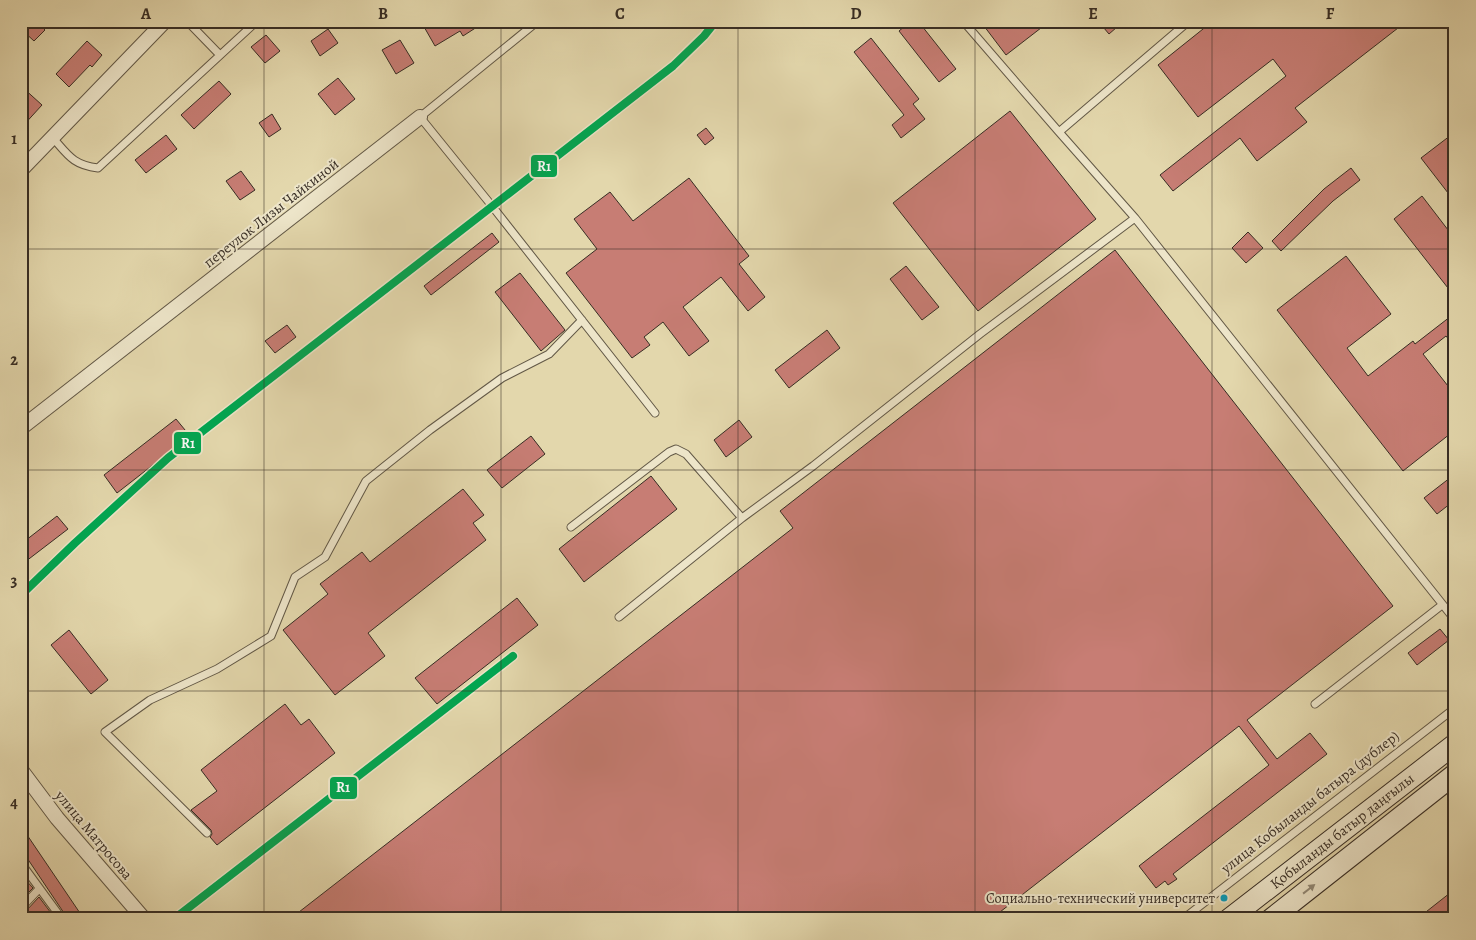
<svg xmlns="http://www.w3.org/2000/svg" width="1476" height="940" viewBox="0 0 1476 940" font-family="Alegreya,serif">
<rect width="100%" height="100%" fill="#e3d7ac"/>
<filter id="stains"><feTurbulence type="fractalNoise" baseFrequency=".004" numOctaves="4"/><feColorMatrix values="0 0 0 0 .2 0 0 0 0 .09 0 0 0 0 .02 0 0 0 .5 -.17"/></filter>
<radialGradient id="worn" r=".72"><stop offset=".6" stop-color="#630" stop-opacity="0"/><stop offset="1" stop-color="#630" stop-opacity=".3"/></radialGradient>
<!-- building -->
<path fill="#c77d74" stroke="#372d24" d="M 30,21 L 36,21 L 45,30 L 34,41 L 22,30 Z
M 429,21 L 475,21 L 474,22 L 477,27 L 463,36 L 460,31 L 435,46 L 423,25 Z
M 911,21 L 918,21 L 956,69 L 939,82 L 899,31 Z
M 990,21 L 1050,21 L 1006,55 L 984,26 Z
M 1098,21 L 1124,21 L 1109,34 Z
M 1213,21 L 1407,21 L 1295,108 L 1307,122 L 1257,161 L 1240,138 L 1173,191 L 1160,175 L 1286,76 L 1273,59 L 1198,117 L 1158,65 Z
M 328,29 L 338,43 L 320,56 L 311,41 Z
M 266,35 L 280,51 L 265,63 L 251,47 Z
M 871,38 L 919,99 L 913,104 L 925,119 L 901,138 L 892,125 L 904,115 L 854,52 Z
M 400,40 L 414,63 L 396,74 L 382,50 Z
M 87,41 L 102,55 L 92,67 L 90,65 L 69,87 L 56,74 Z
M 338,78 L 355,99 L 335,115 L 318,94 Z
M 219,81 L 231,94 L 194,129 L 181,115 Z
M 21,86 L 42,105 L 21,128 Z
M 1010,111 L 1096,219 L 978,311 L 893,203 Z
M 272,114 L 281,129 L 269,137 L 259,123 Z
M 706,128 L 714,138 L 705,145 L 697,135 Z
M 1455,132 L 1455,202 L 1421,158 Z
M 166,135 L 177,149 L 146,173 L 135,160 Z
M 1351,168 L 1360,180 L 1333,201 L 1281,251 L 1272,241 L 1324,189 Z
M 241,171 L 255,190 L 240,200 L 226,181 Z
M 689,178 L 749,256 L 739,264 L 765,297 L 748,311 L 721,277 L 683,307 L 709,341 L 689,356 L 663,322 L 644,337 L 650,345 L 632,358 L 566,273 L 597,249 L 574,219 L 610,192 L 633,221 Z
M 1422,196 L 1455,239 L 1455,297 L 1394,219 Z
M 1248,232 L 1263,248 L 1246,263 L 1232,248 Z
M 492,233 L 499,242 L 431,295 L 424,286 Z
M 1115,250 L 1393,606 L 1247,720 L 1277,759 L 1310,733 L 1327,754 L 1173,874 L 1177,879 L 1168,885 L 1165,881 L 1156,888 L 1139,866 L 1269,765 L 1239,726 L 991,919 L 290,919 L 793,528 L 780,511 Z
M 1346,256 L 1391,314 L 1347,348 L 1368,376 L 1413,341 L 1415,344 L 1455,313 L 1455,347 L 1446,336 L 1423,354 L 1455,395 L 1455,430 L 1403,471 L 1277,310 Z
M 906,266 L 939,307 L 922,320 L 890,279 Z
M 520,273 L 565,330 L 541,351 L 495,292 Z
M 287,325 L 296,337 L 275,353 L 265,341 Z
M 827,330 L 840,348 L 789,388 L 775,370 Z
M 176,419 L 190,436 L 117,493 L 104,475 Z
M 739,420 L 752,437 L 726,457 L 714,440 Z
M 531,436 L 545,454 L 502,488 L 487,470 Z
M 1455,474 L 1455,500 L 1437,514 L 1424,498 Z
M 651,476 L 677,509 L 584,582 L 559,549 Z
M 463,489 L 484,515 L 473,523 L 486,540 L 368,633 L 385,656 L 335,695 L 283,630 L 328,594 L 320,584 L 362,552 L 370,562 Z
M 57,516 L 68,529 L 21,565 L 21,544 Z
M 517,598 L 538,625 L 437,704 L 415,678 Z
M 1440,629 L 1449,640 L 1417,665 L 1408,653 Z
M 69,630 L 108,680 L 91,694 L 51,645 Z
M 285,704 L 301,725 L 309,719 L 335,753 L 217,845 L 210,837 L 212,834 L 211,830 L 191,810 L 217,791 L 201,770 Z
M 21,826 L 84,919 L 68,919 L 21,849 Z
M 21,875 L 33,888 L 21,900 Z
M 1455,889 L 1455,919 L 1417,919 Z
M 39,897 L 54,917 L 52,919 L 21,919 L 21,913 L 25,912 Z"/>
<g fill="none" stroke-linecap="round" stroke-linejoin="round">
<defs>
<path id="lane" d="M 187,21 L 220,55
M 538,21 L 420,117 L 492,206 L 655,413
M 963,21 L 1059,132 L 1135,218 L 1455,620
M 1059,132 L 1189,21
M 53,138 C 68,155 73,165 98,168 L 257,21
M 571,527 L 669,452 L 676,449 L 686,454 L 742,518
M 619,617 L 742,518 L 813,466 L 980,334 L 1135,218
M 1315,704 L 1442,605
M 207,833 L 105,732 L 150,700 L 217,669 L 271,636 L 295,577 L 325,557 L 366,481 L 430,430 L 502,378 L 549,354 L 582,320
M 21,863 L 62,919
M 21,908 L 39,889
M 1183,919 L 1455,708"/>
<path id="street" d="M 21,170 L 165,21
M 21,428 L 420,117
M 21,770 L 57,818 L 144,919"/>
<path id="secondary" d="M 1229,919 L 1455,744
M 1271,919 L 1455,774"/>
</defs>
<!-- lane casing -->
<use href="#lane" stroke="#625846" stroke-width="9"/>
<!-- street casing -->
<use href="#street" stroke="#625846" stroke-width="16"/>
<!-- secondary casing -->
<use href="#secondary" stroke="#372d24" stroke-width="22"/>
<!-- lane -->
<use href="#lane" stroke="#ede5c9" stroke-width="7"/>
<!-- street -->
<use href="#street" stroke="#ede5c9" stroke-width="14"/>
<!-- secondary -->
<use href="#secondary" stroke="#ede5c9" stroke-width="20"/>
<defs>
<path id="rail-1" d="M 21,595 L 75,543 L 168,458 L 673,66 L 704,36 L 716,21
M 174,919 L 513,656"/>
</defs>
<!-- rail-1 casing -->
<use href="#rail-1" stroke="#ede5c9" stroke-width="11"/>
<!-- rail-1 -->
<use href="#rail-1" stroke="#00a651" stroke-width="8"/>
</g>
<!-- one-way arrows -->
<defs><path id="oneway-solid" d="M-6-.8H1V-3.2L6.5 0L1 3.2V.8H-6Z" transform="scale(1.25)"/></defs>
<use fill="#928976" href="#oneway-solid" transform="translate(1309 889) rotate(-38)"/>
<!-- grid -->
<path fill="none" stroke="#372d24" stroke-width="1" stroke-opacity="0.55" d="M 264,21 L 264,919M 501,21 L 501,919M 738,21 L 738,919M 975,21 L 975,919M 1212,21 L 1212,919M 21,249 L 1455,249M 21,470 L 1455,470M 21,691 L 1455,691"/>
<!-- markers -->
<circle fill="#069dbd" stroke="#ede5c9" stroke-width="2" cx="1224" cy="898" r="4.5"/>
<g text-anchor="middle" stroke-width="4" stroke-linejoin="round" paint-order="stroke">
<!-- bus labels -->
<g font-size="14" fill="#372d24" stroke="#ede5c9" text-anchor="end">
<text x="1215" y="903">Социально-технический университет</text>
</g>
<!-- street labels -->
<g font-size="15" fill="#372d24" stroke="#ede5c9">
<text transform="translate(271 213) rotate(-38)" y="5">переулок Лизы Чайкиной</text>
<text transform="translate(1310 802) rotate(-38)" y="5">улица Кобыланды батыра (дублер)</text>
<text transform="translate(1342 831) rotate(-38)" y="5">Қобыланды батыр даңғылы</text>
<text transform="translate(94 835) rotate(50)" y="5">улица Матросова</text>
</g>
</g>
<g stroke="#ede5c9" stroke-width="2">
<rect x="530" y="154" width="28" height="24" rx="5" fill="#00a651"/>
<rect x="173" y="431" width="29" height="24" rx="5" fill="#00a651"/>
<rect x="329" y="776" width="29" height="24" rx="5" fill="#00a651"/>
</g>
<g font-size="14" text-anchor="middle" font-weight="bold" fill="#fff">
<text x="544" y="171">R1</text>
<text x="188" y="448">R1</text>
<text x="343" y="792">R1</text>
</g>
<!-- margin -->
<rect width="1476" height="940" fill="none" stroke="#e3d7ac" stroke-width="55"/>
<rect x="28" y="28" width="1420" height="884" fill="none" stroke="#372d24" stroke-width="2"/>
<g font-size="16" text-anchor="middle" font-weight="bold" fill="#372d24">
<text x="146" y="19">A</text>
<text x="383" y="19">B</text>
<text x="620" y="19">C</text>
<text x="856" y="19">D</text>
<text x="1093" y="19">E</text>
<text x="1330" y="19">F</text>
<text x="14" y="144">1</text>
<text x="14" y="365">2</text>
<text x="14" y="586">3</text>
<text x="14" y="808">4</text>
</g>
<rect width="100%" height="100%" filter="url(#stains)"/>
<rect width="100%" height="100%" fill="url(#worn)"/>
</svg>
